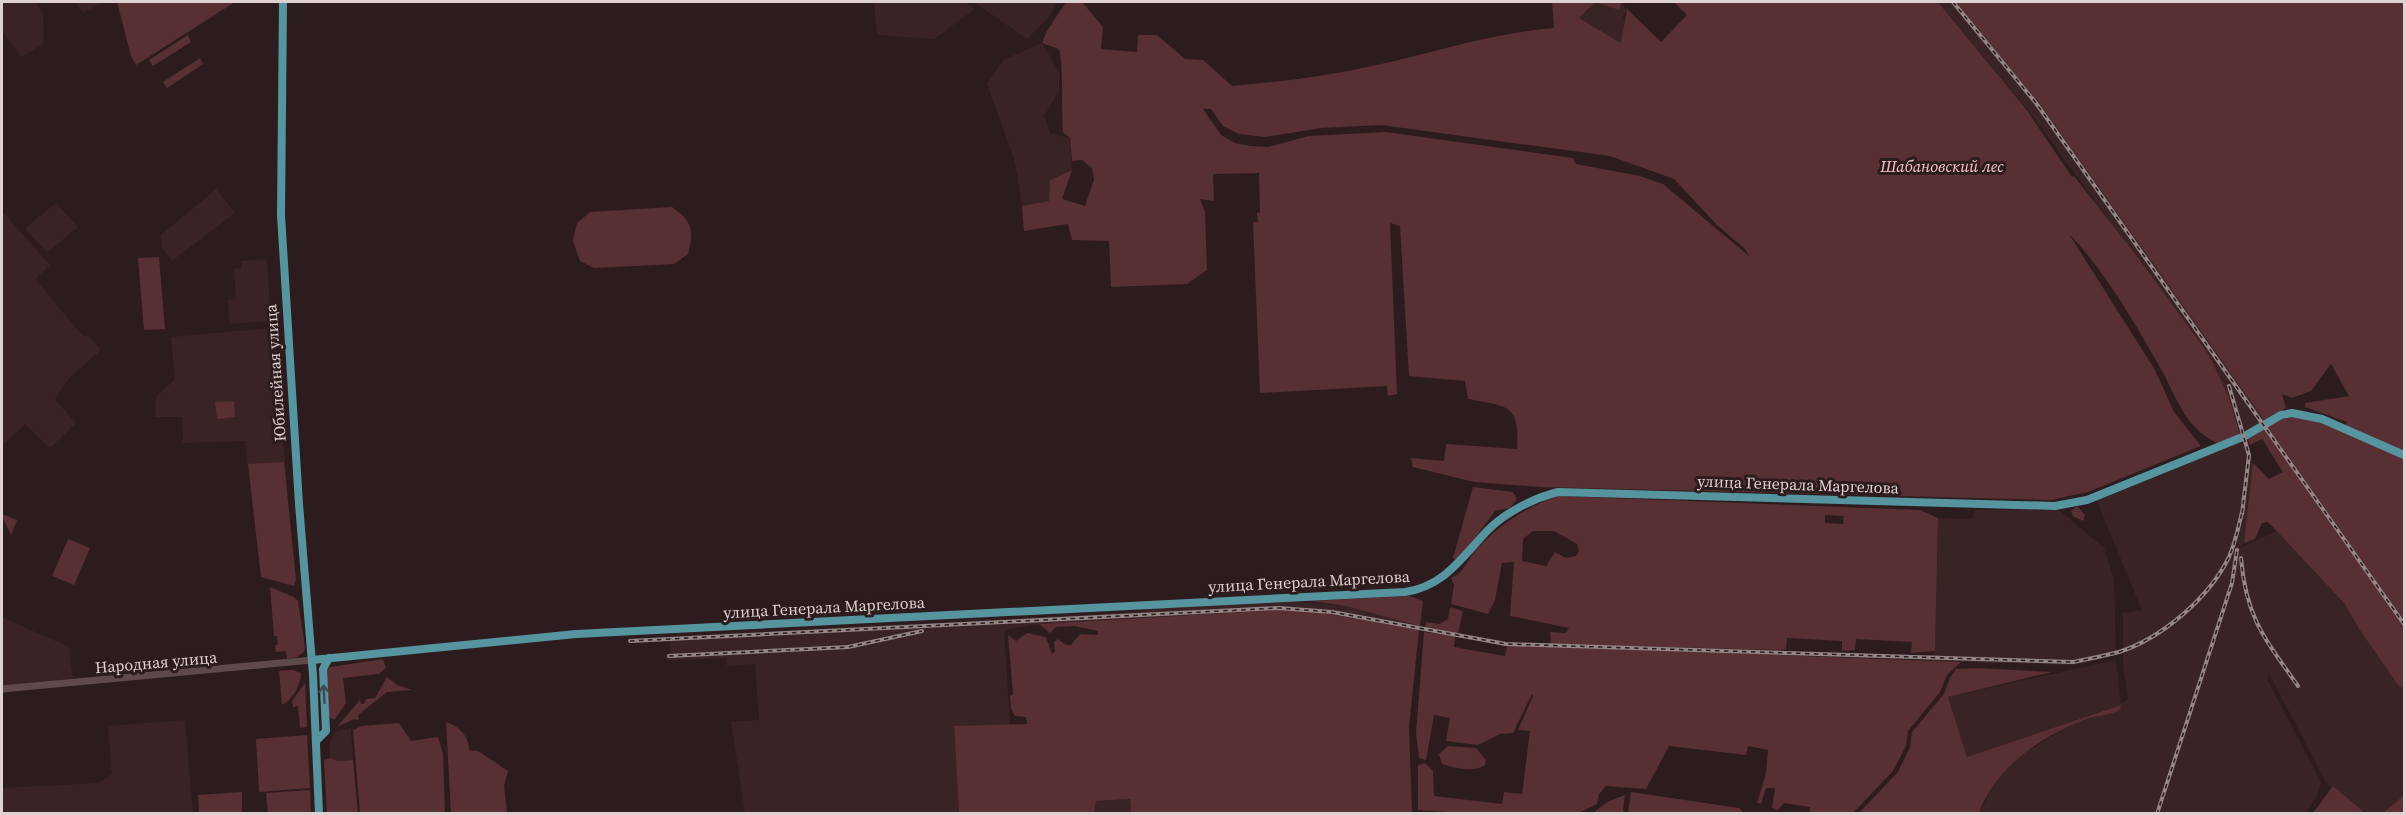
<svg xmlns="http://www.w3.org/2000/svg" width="2406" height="815" viewBox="0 0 2406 815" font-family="'Source Serif 4',serif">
<rect width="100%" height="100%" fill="#2d1c1d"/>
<!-- built -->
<path fill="#3a2325" d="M 2,2 L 36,2 L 43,14 L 44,43 L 21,57 L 2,31 Z
M 76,2 L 103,2 L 83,13 Z
M 874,2 L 965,2 L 975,9 L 934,39 L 877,35 Z
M 974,2 L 1058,2 L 1048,18 L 1027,39 Z
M 1595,2 L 1619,10 L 1622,4 L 1627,9 L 1623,17 L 1626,26 L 1621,43 L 1579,18 Z
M 1938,2 L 1955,2 L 2040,104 L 2172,287 L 2404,620 L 2404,628 L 2261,423 L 2240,435 L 2229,397 L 2209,355 L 2027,109 Z
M 1042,43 L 1059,72 L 1059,91 L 1044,116 L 1050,133 L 1069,138 L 1072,170 L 1050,180 L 1049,201 L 1022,206 L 1015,162 L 987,84 L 1003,60 Z
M 216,189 L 235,213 L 172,261 L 162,248 L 161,235 Z
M 56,203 L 78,227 L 47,253 L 25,228 Z
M 2,211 L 50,265 L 35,279 L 83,336 L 89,336 L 101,350 L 70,377 L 55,399 L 76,423 L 50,448 L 25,424 L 2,446 Z
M 267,259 L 271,321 L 230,324 L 228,300 L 236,299 L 234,269 L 241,268 L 241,261 Z
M 274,328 L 287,487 L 251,490 L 245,441 L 183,443 L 182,417 L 155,417 L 156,397 L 175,379 L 171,337 Z
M 2248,439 L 2253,463 L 2253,484 L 2244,543 L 2240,548 L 2276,531 L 2345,604 L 2359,629 L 2398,685 L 2404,688 L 2404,795 L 2383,813 L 2365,813 L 2326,783 L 2270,675 L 2267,679 L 2321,782 L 2317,796 L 2306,813 L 1979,813 L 1996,781 L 2015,759 L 2069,726 L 2120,705 L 1967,757 L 1948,697 L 2116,660 L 2121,704 L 2128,699 L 2123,666 L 2123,613 L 2142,610 L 2096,499 Z
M 1975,510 L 2059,510 L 2104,548 L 2114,579 L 2116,655 L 2074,665 L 1931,661 L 1935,651 L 1938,518 L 1972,519 Z
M 1279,600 L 1346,606 L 1420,626 L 1419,630 L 1312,611 L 1279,610 L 1039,624 L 1004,630 L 1010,725 L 954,727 L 959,814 L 745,813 L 731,722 L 759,720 L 755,664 L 727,666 L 726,658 L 666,661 L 666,654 L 671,653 L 670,641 L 628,642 L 628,639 L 1102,614 L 1146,611 L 1147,607 Z
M 2,617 L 69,647 L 73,680 L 2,687 Z
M 185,720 L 193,813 L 2,813 L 2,788 L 99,783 L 112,774 L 108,726 Z
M 351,728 L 353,760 L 338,761 L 330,758 L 330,743 L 334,732 Z
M 1130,799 L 1131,813 L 1094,814 L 1096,801 Z"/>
<!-- green -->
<path fill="#582f33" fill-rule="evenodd" d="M 117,2 L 235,2 L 136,65 L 131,56 Z
M 1066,2 L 1082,2 L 1103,27 L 1101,49 L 1137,52 L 1138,35 L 1157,35 L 1185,59 L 1203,60 L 1232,86 C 1277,82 1322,77 1367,67 C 1430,54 1490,33 1554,28 L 1552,2 L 1622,2 L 1619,10 L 1595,2 L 1579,18 L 1621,43 L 1627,9 L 1661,42 L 1687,15 L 1674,2 L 1938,2 L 2026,109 L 2072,177 L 2074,176 L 2136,255 L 2209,355 L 2229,397 L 2240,435 L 2217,443 C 2183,427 2176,394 2158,364 C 2136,324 2101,266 2069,234 L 2155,370 L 2174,412 L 2201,446 L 2088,492 L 2051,500 L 1540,487 L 1474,482 L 1413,467 L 1411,458 L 1444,461 L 1446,444 L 1517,449 C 1520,403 1508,407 1468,399 L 1465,381 L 1409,376 L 1400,226 L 1390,223 L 1397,394 L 1388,396 L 1387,386 L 1260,393 L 1253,222 L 1258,222 L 1257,213 L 1260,212 L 1259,173 L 1213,174 L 1214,201 L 1200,199 L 1205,212 L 1207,270 L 1187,284 L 1111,287 L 1109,241 L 1072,240 L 1068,224 L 1024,231 L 1022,206 L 1049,201 L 1050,180 L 1072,170 L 1062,199 L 1085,206 L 1094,180 L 1092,168 L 1082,160 L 1072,161 L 1070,138 L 1063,132 C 1061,108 1064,69 1059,49 L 1042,43 L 1047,31 ZM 1203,109 L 1211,109 L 1223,126 L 1239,134 L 1265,137 L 1321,128 L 1381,125 L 1610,156 L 1674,179 L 1717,225 L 1745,249 L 1749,256 L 1663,184 L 1640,176 L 1576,164 L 1573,158 L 1386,132 L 1309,136 L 1268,147 L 1250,146 L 1235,143 L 1221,135 Z
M 1955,2 L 2404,2 L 2404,620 L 2267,426 C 2296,409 2314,419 2343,431 L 2347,422 L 2305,407 L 2305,403 L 2349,396 L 2331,364 L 2311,391 L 2292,398 L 2282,394 L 2286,408 L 2264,420 L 2040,104 Z
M 188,35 L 191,42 L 153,66 L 149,60 Z
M 200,58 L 203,64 L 167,88 L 163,82 Z
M 672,207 C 693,222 694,230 688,254 L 674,264 L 594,268 L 580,261 L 573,241 L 577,223 L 590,212 Z
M 159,257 L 165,329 L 144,330 L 138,258 Z
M 234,401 L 235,417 L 217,419 L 215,402 Z
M 2264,428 L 2404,628 L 2404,688 L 2398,685 L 2359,629 L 2345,604 L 2268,522 L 2262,523 L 2255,539 L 2244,543 L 2253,463 L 2269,479 L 2283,472 L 2262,439 L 2250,445 L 2248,439 Z
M 284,462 L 296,580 L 294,586 L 261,577 L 248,464 Z
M 1473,487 L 1513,492 L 1517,499 L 1510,508 L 1495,511 L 1458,561 L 1453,558 Z
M 1559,496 L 1920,510 L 1938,518 L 1935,651 L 1911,653 L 1912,642 L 1856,639 L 1855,650 L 1842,651 L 1842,641 L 1787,638 L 1786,649 L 1782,650 L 1551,644 L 1550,632 L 1566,633 L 1569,628 L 1510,616 L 1514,562 L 1502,563 L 1495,600 L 1488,614 L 1451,604 L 1454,585 L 1451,578 C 1465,572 1467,560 1476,550 C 1497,526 1529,505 1559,496 ZM 1825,515 L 1844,516 L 1843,524 L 1825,523 ZM 1533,531 L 1554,531 L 1577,544 L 1579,552 L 1576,556 L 1566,558 L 1555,552 L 1546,566 L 1522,561 L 1523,539 Z
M 2077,506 L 2085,515 L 2083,521 L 2073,516 L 2071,511 Z
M 2,514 L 17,520 L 11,535 L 2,516 Z
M 68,539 L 90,548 L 74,585 L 52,576 Z
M 270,587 L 294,597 L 298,601 L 305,647 L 304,652 L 297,657 L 287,659 L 286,651 L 276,652 L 275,646 L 278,644 L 277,636 L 274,636 Z
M 1409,596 L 1423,601 L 1420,626 L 1346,606 L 1310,601 Z
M 1450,607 L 1463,611 L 1458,634 L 1425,628 L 1426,622 L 1440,624 L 1448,619 Z
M 1279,610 L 1312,611 L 1419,630 L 1409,727 L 1412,813 L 1131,813 L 1130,799 L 1096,801 L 1094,813 L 959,813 L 954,726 L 1027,724 L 1026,717 L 1015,716 L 1011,708 L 1010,696 L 1013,694 L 1008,635 L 1016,641 L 1027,633 L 1046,637 L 1052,654 L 1055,651 L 1054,642 L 1058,639 L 1066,645 L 1071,645 L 1080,634 L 1098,635 L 1098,631 L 1075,626 L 1056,627 L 1050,633 L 1039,624 Z
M 1424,632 L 1455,636 L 1454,647 L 1505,656 L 1507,646 L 1514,645 L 1961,662 L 1947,675 L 1940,692 L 1908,731 L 1906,746 L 1893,771 L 1853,813 L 1809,813 L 1810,807 L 1784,803 L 1778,810 L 1772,808 L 1775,788 L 1766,788 L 1761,804 L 1757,803 L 1766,773 L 1768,750 L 1748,746 L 1746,755 L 1669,746 L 1646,789 L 1606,786 L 1599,794 L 1597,804 L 1580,812 L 1563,813 L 1474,814 L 1418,810 L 1418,765 L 1425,763 L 1433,771 L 1434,796 L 1502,804 L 1504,792 L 1522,794 L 1530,731 L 1518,730 L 1533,696 L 1532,694 L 1513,733 L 1500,734 L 1478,745 L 1446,741 L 1450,718 L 1434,715 L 1426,760 L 1419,758 L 1416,733 Z
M 383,659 L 386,668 L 379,674 L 343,678 L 346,703 L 335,719 L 332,719 L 328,716 L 326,671 L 330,667 Z
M 1977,668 L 2052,672 L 1948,697 L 1967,757 L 2121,705 L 2120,709 C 2112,716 2097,715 2086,719 C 2041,737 1996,766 1979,813 L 1859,813 L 1898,772 L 1910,747 L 1912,732 L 1944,694 L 1950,678 L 1956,669 Z
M 293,670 L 301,673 C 301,685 293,699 282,705 L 279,671 Z
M 387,677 L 397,685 L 412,690 L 387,692 L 358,715 L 359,720 L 354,719 L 337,727 L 360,700 L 361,704 L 364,704 L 366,699 L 375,698 Z
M 305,683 L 307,727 L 300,728 L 298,706 L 293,707 L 292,701 Z
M 446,722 C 459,726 469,736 469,750 L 478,751 L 508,771 L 504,786 L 507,813 L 451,813 Z
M 399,723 L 411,741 L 438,737 L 443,754 L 445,813 L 360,813 L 353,730 L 362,726 Z
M 307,735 L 310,788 L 259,792 L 256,739 Z
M 1448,746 L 1476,748 L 1486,760 L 1485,765 C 1475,773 1454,768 1442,764 L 1439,754 Z
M 330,758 L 338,761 L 353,760 L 358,813 L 327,813 L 324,760 Z
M 2333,786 L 2365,813 L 2313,813 Z
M 310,790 L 311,813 L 268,813 L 266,793 Z
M 242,792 L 242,813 L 199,813 L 198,795 Z
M 1631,792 L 1739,808 L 1744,813 L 1593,813 L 1607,802 L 1625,795 L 1623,810 L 1628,813 Z
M 2404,795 L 2404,813 L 2383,813 Z"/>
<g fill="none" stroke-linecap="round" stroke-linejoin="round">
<!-- minor -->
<path stroke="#5e4a4b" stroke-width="7" d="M 2,689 L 312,660"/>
<!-- major -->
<path stroke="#5694a0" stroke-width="8" d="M 283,2 L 281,215 L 299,504 L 313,675 L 319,814
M 312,660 L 576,634 L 1405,592 C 1445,586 1462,557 1488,530 C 1506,512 1534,498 1558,492 L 2055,506 L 2087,500 L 2245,436 L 2281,415 L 2292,413 L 2322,419 L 2404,455
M 316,741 L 326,731 L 323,669 L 329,658"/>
<defs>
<path id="rail" d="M 1953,2 L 2036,103 L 2404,624
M 2229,386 L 2249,455 L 2242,514
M 2241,558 C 2246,618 2265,639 2298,686
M 630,641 L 1279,608 L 1332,612 L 1506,644 L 2073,662 C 2088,659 2104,656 2119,652 C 2162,638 2209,598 2229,557 C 2236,541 2239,524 2243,508
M 669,656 L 848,647 L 922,631
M 2157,814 L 2232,583 L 2237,550"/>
</defs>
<!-- rail casing -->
<use href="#rail" stroke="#948687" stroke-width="4"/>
<!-- rail -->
<use href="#rail" stroke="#2d1c1d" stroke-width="1.5" stroke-dasharray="4.5" stroke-linecap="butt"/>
</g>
<!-- one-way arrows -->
<defs><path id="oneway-shaft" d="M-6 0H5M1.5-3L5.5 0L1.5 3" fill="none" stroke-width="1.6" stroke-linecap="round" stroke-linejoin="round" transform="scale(1.5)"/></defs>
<use stroke="#3d4c51" href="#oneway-shaft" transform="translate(324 694) rotate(-93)"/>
<g text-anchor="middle" stroke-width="6" stroke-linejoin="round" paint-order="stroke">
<!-- park labels -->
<g font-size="16" font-style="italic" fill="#fac2c6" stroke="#2d1c1d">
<text x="1942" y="172">Шабановский лес</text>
</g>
<!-- street labels -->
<g font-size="16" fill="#ddd1d2" stroke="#2d1c1d">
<text transform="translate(275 373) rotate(-94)" y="6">Юбилейная улица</text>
<text transform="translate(1798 484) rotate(2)" y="6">улица Генерала Маргелова</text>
<text transform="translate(1309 581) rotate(-3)" y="6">улица Генерала Маргелова</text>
<text transform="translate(824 607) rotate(-3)" y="6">улица Генерала Маргелова</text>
<text transform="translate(156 662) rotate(-5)" y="6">Народная улица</text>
</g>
</g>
<!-- border -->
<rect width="2406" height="815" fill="none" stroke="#ddd1d2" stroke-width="6"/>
</svg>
